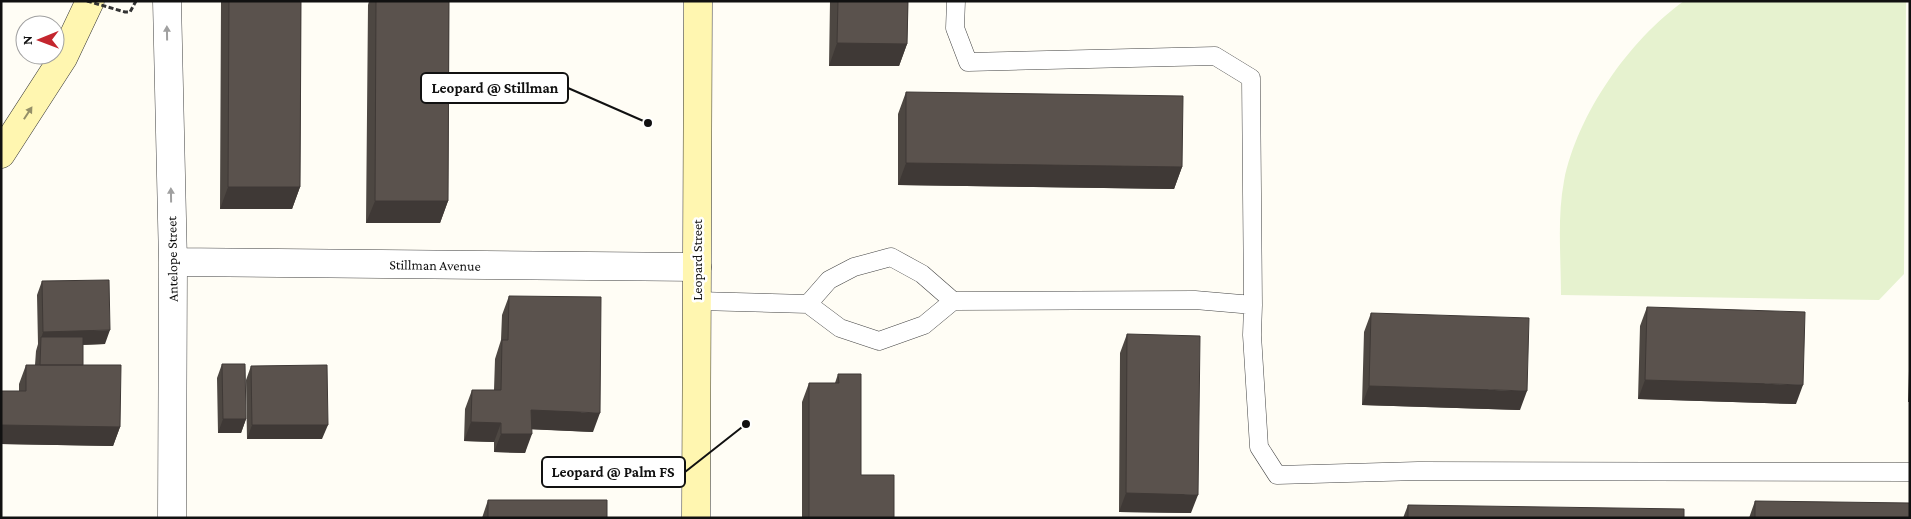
<svg xmlns="http://www.w3.org/2000/svg" width="1911" height="519" viewBox="0 0 1911 519" font-family="'Crimson Pro',serif">
<rect width="100%" height="100%" fill="#fffdf5"/>
<!-- pitch -->
<path fill="#e6f2cf" d="M 1684,1 L 1906,1 L 1904,274 L 1879,300 L 1561,295 C 1561,258 1557,218 1564,181 C 1577,115 1629,40 1684,1 Z"/>
<g fill="none" stroke-linecap="round" stroke-linejoin="round">
<defs>
<path id="lane" d="M 956,1 L 955,28 L 968,62 L 1215,56 L 1251,78 L 1253,305
M 698,301 L 808,304 L 840,328 L 879,341 L 924,325 L 953,301 L 1195,300 L 1253,305 L 1252,335 L 1259,447 L 1277,475 L 1418,471 L 1910,472
M 808,304 L 829,280 L 854,267 L 891,257 L 922,274 L 953,301"/>
<path id="street" d="M 167,1 L 173,262 L 172,518
M 173,262 L 697,267"/>
<path id="secondary" d="M 1,154 L 63,58 L 90,1
M 696,518 L 698,1"/>
</defs>
<!-- lane casing -->
<use href="#lane" stroke="#444" stroke-width="19"/>
<!-- street casing -->
<use href="#street" stroke="#444" stroke-width="29"/>
<!-- secondary casing -->
<use href="#secondary" stroke="#333" stroke-width="29"/>
<!-- lane -->
<use href="#lane" stroke="#fff" stroke-width="18"/>
<!-- street -->
<use href="#street" stroke="#fff" stroke-width="28"/>
<!-- secondary -->
<use href="#secondary" stroke="#fff6b0" stroke-width="28"/>
<!-- path-bridge -->
<path stroke="#333" stroke-width="3" stroke-dasharray="5 2.5" stroke-linecap="butt" d="M 87,1 L 125,12 L 130,12 L 136,1"/>
</g>
<!-- wall -->
<path fill="#4d4742" d="M 221,1 L 301,1 L 300,187 L 292,209 L 220,209 Z
M 369,1 L 449,1 L 448,201 L 440,223 L 366,223 L 368,5 Z
M 830,1 L 908,1 L 907,44 L 899,66 L 829,66 Z
M 906,92 L 1182,167 L 1174,189 L 898,185 L 898,114 Z
M 42,281 L 105,344 L 83,345 L 83,365 L 120,427 L 113,446 L 1,444 L 1,391 L 19,391 L 19,384 L 26,365 L 35,365 L 36,351 L 38,344 L 37,295 Z
M 509,296 L 593,432 L 531,429 L 525,453 L 494,452 L 494,442 L 464,441 L 465,409 L 472,390 L 494,390 L 495,359 L 501,340 L 502,315 Z
M 1647,307 L 1796,404 L 1638,399 L 1640,326 Z
M 1371,313 L 1520,410 L 1362,405 L 1364,332 Z
M 1127,334 L 1191,513 L 1119,512 L 1120,353 Z
M 1910,340 L 1910,402 L 1908,402 Z
M 222,364 L 246,419 L 241,433 L 218,433 L 217,378 Z
M 251,366 L 322,439 L 247,439 L 246,380 Z
M 838,374 L 861,475 L 894,518 L 802,518 L 802,402 L 809,383 L 835,383 Z
M 488,500 L 607,518 L 482,518 Z
M 1755,501 L 1910,518 L 1749,518 Z
M 1408,505 L 1684,518 L 1403,518 Z"/>
<!-- shaded-wall -->
<path fill="#3f3936" d="M 837,43 L 907,44 L 899,66 L 829,66 Z
M 906,163 L 1182,167 L 1174,189 L 898,185 Z
M 228,187 L 300,187 L 292,209 L 220,209 Z
M 375,201 L 448,201 L 440,223 L 366,223 Z
M 110,330 L 105,344 L 41,346 L 41,339 L 43,332 Z
M 1645,380 L 1803,385 L 1796,404 L 1638,399 Z
M 1369,386 L 1527,391 L 1520,410 L 1362,405 Z
M 531,410 L 600,413 L 593,432 L 524,429 Z
M 223,419 L 246,419 L 241,433 L 218,433 Z
M 471,422 L 501,423 L 494,442 L 464,441 Z
M 1,425 L 120,427 L 113,446 L 1,444 Z
M 252,425 L 328,425 L 322,439 L 247,439 Z
M 501,434 L 532,434 L 525,453 L 494,452 Z
M 1126,493 L 1198,495 L 1191,513 L 1119,512 Z"/>
<!-- building -->
<path fill="#5a524d" stroke="#3f3936" d="M 229,1 L 301,1 L 300,187 L 228,187 Z
M 376,1 L 449,1 L 448,201 L 375,201 Z
M 838,1 L 908,1 L 907,44 L 837,43 Z
M 906,92 L 1183,96 L 1182,167 L 906,163 Z
M 109,280 L 110,330 L 43,332 L 42,281 Z
M 509,296 L 601,297 L 600,413 L 531,410 L 532,434 L 501,434 L 501,423 L 471,422 L 472,390 L 501,390 L 502,340 L 508,340 Z
M 1647,307 L 1805,312 L 1803,385 L 1645,380 Z
M 1371,313 L 1529,318 L 1527,391 L 1369,386 Z
M 1127,334 L 1200,336 L 1198,495 L 1126,493 Z
M 41,337 L 83,337 L 83,365 L 40,365 Z
M 222,364 L 245,364 L 246,419 L 223,419 Z
M 26,365 L 121,365 L 120,427 L 1,425 L 1,391 L 26,391 Z
M 327,365 L 328,425 L 252,425 L 251,366 Z
M 838,374 L 861,374 L 861,475 L 894,475 L 894,518 L 809,518 L 809,383 L 839,383 Z
M 488,500 L 607,500 L 607,518 L 488,518 Z
M 1755,501 L 1910,503 L 1910,518 L 1755,518 Z
M 1408,505 L 1684,509 L 1684,518 L 1408,518 Z"/>
<!-- one-way arrows -->
<defs><path id="oneway-solid" d="M-6-.8H1V-3.2L6.5 0L1 3.2V.8H-6Z" transform="scale(1.25)"/></defs>
<g fill="#a0a0a0">
<use href="#oneway-solid" transform="translate(167 33) rotate(-91)"/>
<use href="#oneway-solid" transform="translate(171 195) rotate(-91)"/>
</g>
<use fill="#948f68" href="#oneway-solid" transform="translate(28 113) rotate(-57)"/>
<g text-anchor="middle" stroke-width="5" stroke-linejoin="round" paint-order="stroke">
<!-- street labels -->
<g font-size="14" fill="#111" stroke="#fff">
<text transform="translate(172 259) rotate(-91)" y="5">Antelope Street</text>
<text transform="translate(697 260) rotate(-90)" y="5">Leopard Street</text>
<text transform="translate(435 265) rotate(1)" y="5">Stillman Avenue</text>
</g>
</g>
<!-- callouts -->
<path fill="none" stroke="#111" stroke-width="2" d="M648 123L568 88M746 424L685 472"/>
<g fill="#111" stroke="#fff" stroke-width="2">
<circle cx="648" cy="123" r="5"/>
<circle cx="746" cy="424" r="5"/>
</g>
<g fill="#fff" stroke="#111" stroke-width="2">
<rect x="421" y="73" width="147" height="30" rx="5"/>
<rect x="542" y="457" width="143" height="30" rx="5"/>
</g>
<g font-size="15" text-anchor="middle" font-weight="bold" fill="#111">
<text x="495" y="93">Leopard @ Stillman</text>
<text x="613" y="477">Leopard @ Palm FS</text>
</g>
<!-- border -->
<rect width="1911" height="519" fill="none" stroke="#111111" stroke-width="5"/>
<!-- north arrow -->
<g transform="translate(40 40) rotate(269)"><circle r="24" fill="#ffffff" stroke="#a0a0a0"/>
<path d="M0-4L9 19L0 12L-9 19Z" fill="#c4262e"/>
<text y="-8" font-size="14" font-weight="bold" text-anchor="middle" fill="#111111">N</text>
</g>
</svg>
